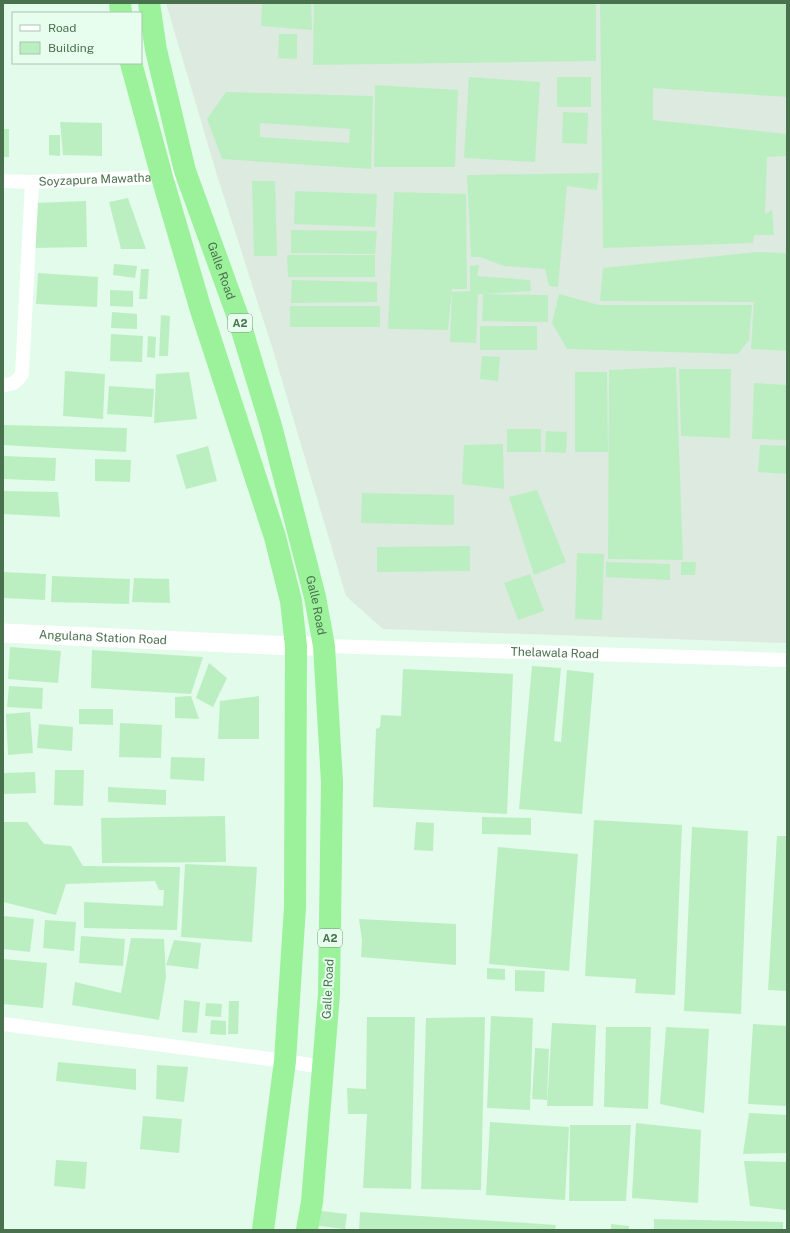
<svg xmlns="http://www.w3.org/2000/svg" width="790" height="1233" viewBox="0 0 790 1233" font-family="'Public Sans',sans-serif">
<rect width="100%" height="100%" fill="#e2fbea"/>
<!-- industrial -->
<path fill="#ddeadf" d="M 166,3 L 787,3 L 787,643 L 383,629 L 346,596 L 273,350 L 217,175 Z"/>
<!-- building -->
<path fill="#bbefc2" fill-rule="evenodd" d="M 262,3 L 311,3 L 312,30 L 261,26 Z
M 314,3 L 596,3 L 596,61 L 313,65 Z
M 600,3 L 787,3 L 787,97 L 653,88 L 653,120 L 787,134 L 787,156 L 767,157 L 765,214 L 772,210 L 774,235 L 754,235 L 753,243 L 603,248 Z
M 279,34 L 297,34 L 297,59 L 278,58 Z
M 469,77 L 540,82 L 535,162 L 464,158 Z
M 557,77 L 591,77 L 591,107 L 557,107 Z
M 375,85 L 458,90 L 455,167 L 374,167 Z
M 226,92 L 373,96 L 371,169 L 222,159 L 207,119 ZM 260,123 L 350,129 L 349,143 L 260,137 Z
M 563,112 L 588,113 L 587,144 L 562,143 Z
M 60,122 L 102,123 L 102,156 L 63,155 Z
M 3,129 L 9,129 L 9,157 L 3,157 Z
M 49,135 L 60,135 L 60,156 L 49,155 Z
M 599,173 L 597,190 L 567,186 L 558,287 L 549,286 L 545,269 L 504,266 L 480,257 L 471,257 L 467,175 Z
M 252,181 L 275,181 L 277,256 L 254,256 Z
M 295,191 L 377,194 L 375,227 L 294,224 Z
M 394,192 L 466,194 L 467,289 L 452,289 L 448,330 L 388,329 Z
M 128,198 L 146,249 L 121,249 L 109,202 Z
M 86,201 L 87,247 L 35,248 L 34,203 Z
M 291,230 L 377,231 L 375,254 L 291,253 Z
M 757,252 L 787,253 L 787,351 L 751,349 L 754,302 L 600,301 L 603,268 Z
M 287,255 L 375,255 L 375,277 L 288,277 Z
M 114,264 L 137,266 L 135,278 L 113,275 Z
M 479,265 L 477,276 L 530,280 L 531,291 L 484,294 L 548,295 L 548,322 L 482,321 L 483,294 L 478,294 L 476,343 L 450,342 L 452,292 L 470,291 L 470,266 Z
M 141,269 L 149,269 L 147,299 L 139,299 Z
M 38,273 L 98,277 L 97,307 L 36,304 Z
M 292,280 L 377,282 L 377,302 L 291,303 Z
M 110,290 L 133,291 L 133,307 L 110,306 Z
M 559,294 L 599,305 L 752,305 L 749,340 L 738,354 L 567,349 L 552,323 Z
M 290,306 L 380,306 L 380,327 L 290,327 Z
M 112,312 L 137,314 L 137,329 L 111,328 Z
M 161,315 L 170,316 L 168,356 L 159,356 Z
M 480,326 L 537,326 L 537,350 L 480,350 Z
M 111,334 L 143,336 L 142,362 L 110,361 Z
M 148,336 L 156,337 L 155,358 L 147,357 Z
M 482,356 L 500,357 L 498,381 L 480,379 Z
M 676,367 L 683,560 L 608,559 L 609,370 Z
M 679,369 L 731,369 L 730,438 L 681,436 Z
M 65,371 L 105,374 L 103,419 L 63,416 Z
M 189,372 L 197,419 L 154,423 L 156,374 Z
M 575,372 L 607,372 L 608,452 L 575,452 Z
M 754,383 L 787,385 L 787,440 L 752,439 Z
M 109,386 L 154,389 L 152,417 L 107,414 Z
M 3,425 L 127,428 L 126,452 L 3,445 Z
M 507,429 L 541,429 L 541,452 L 507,452 Z
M 546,431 L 567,432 L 566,453 L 545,452 Z
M 503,444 L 504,489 L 462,484 L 464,445 Z
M 760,445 L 787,446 L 787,474 L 758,472 Z
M 208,446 L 217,481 L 186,489 L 176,455 Z
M 3,456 L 56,458 L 55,481 L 3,479 Z
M 95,459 L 131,460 L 130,482 L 95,481 Z
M 537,490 L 566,562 L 534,575 L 509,497 Z
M 3,491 L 58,492 L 60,517 L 3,514 Z
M 362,493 L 454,495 L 454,525 L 361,523 Z
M 470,546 L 470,571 L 377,572 L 377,547 Z
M 577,553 L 604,554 L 602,620 L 575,619 Z
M 606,562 L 670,564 L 670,580 L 606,577 Z
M 681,562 L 696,562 L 695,575 L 681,575 Z
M 3,572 L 46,574 L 45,600 L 3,598 Z
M 530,574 L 544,611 L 518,620 L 504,583 Z
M 52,576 L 130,579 L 129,604 L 51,602 Z
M 134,578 L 169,579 L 170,603 L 132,602 Z
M 10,647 L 61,651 L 58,683 L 8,679 Z
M 92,650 L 203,657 L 191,694 L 91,688 Z
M 209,663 L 227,678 L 213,707 L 196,698 Z
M 532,666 L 561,668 L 554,741 L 561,742 L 567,670 L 594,673 L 582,814 L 519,809 Z
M 403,669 L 513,674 L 507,814 L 373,807 L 376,729 L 380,727 L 381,715 L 401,716 Z
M 9,686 L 43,688 L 42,709 L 7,707 Z
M 191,696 L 199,719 L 175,718 L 175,697 Z
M 259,696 L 259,739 L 218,739 L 220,701 Z
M 79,709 L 113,709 L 113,725 L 79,724 Z
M 30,712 L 33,753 L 8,755 L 6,714 Z
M 120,723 L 162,725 L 161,758 L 119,757 Z
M 39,724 L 73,727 L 72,751 L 37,748 Z
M 171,757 L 205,758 L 204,781 L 170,779 Z
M 55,770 L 84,770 L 83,806 L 54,805 Z
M 35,772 L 36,793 L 3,794 L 3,773 Z
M 108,787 L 166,790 L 166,805 L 108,802 Z
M 225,816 L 226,862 L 102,863 L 101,818 Z
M 482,817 L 531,818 L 531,835 L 482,834 Z
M 594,820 L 682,825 L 675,995 L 635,993 L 636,979 L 585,976 Z
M 3,822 L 27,822 L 44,844 L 71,846 L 83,866 L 180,867 L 177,930 L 84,928 L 84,902 L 163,906 L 164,890 L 159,890 L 155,881 L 66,884 L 56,915 L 3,902 Z
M 416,822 L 434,823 L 433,851 L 414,850 Z
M 692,827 L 748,831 L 741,1014 L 684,1011 Z
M 777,836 L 787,836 L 787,991 L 768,990 Z
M 498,847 L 578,854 L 569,971 L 489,964 Z
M 185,864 L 257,867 L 252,942 L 181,937 Z
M 3,916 L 34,919 L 30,952 L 3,949 Z
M 359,919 L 456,924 L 456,965 L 361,957 L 362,940 Z
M 45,920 L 76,922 L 74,951 L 43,948 Z
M 81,936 L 125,939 L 123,966 L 79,963 Z
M 131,938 L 164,939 L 166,977 L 159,1020 L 72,1005 L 75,982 L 121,993 Z
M 174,940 L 201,943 L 198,969 L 166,965 Z
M 3,959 L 47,963 L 43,1008 L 3,1004 Z
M 487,968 L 505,969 L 505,980 L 487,979 Z
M 515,970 L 545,971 L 544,992 L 515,991 Z
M 184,1000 L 200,1002 L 197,1033 L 182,1032 Z
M 229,1001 L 239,1001 L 238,1034 L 228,1034 Z
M 206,1003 L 222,1004 L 221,1017 L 205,1016 Z
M 491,1016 L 533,1018 L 530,1110 L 487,1108 Z
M 367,1017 L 415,1017 L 411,1189 L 363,1188 L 367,1114 L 348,1114 L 347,1088 L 366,1089 Z
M 485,1017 L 481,1190 L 421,1189 L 426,1018 Z
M 211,1020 L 226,1021 L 226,1035 L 210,1034 Z
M 552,1023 L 596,1025 L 593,1106 L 547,1106 Z
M 753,1024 L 787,1026 L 787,1106 L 748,1104 Z
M 606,1027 L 651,1027 L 648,1109 L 604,1107 Z
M 666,1027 L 709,1029 L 704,1113 L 660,1104 Z
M 535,1048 L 549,1049 L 547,1100 L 532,1099 Z
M 58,1062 L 136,1069 L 136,1090 L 56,1081 Z
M 157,1065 L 188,1067 L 184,1102 L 156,1099 Z
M 749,1113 L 787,1115 L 787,1153 L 743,1154 Z
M 143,1116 L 182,1119 L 179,1153 L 140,1149 Z
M 490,1122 L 569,1127 L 565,1200 L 486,1195 Z
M 636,1123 L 701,1130 L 698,1203 L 632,1198 Z
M 570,1125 L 631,1125 L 626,1201 L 569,1201 Z
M 56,1160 L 87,1162 L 85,1189 L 54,1186 Z
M 744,1161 L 787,1162 L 787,1202 L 786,1210 L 750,1206 Z
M 321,1211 L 347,1214 L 345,1229 L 319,1226 Z
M 360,1212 L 556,1225 L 555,1230 L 359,1230 Z
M 654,1219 L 783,1222 L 783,1230 L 654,1230 Z
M 611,1224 L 629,1226 L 629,1230 L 611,1230 Z"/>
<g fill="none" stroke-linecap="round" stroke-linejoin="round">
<!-- street -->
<g stroke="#fff" stroke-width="14">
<path id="s1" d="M 3,181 L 32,182 L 162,177 L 185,171"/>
<path d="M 3,385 C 12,385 17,382 22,374 L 32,182"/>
<path id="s2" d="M 324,646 L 787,660"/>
<path d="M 3,1024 L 285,1061 L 323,1067"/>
</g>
<!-- secondary -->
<path stroke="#fff" stroke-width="19" id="s3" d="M 3,633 L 296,646 L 324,646"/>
<!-- highway -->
<g stroke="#9bf29b" stroke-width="22">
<path d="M 120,3 L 121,13"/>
<path id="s4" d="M 149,3 L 156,50 L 185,171 L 238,317 L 271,426 L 315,597 L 324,646 L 332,782 L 329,994 L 312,1202 L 307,1230"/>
<path d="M 131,63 L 162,177 L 200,307 L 275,537 L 291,601 L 296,646 L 295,907 L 285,1061 L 263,1230"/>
</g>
</g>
<g text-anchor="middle" stroke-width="4" stroke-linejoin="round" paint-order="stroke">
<!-- shield labels -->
<g fill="#e7feef" stroke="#799b7e" stroke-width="1">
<rect x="228" y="314" width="24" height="18" rx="3"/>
<rect x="318" y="929" width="24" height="18" rx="3"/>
</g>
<g font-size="11" font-weight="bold" fill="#4a714d">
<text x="240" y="327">A2</text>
<text x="330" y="942">A2</text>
</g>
<!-- street labels -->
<g font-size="12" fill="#4a714d" stroke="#e7feef">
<text dy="4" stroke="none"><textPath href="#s1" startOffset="92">Soyzapura Mawatha</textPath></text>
<text dy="4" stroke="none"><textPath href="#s4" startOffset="278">Galle Road</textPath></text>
<text dy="4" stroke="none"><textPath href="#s4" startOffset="626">Galle Road</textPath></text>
<text dy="4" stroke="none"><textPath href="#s3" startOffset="100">Angulana Station Road</textPath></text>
<text dy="4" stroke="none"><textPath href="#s2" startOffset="231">Thelawala Road</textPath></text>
<text transform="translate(328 989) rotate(-87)" y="4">Galle Road</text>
</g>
</g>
<!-- border -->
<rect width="790" height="1233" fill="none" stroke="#4a714d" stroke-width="8"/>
<!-- legend -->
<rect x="12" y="12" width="130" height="52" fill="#e7feef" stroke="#a8c6ae"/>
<rect x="20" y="25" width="20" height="6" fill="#ffffff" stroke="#a8c6ae"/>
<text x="48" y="32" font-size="12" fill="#4a714d">Road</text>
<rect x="20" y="42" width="20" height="12" fill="#bbefc2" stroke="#a8c6ae"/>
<text x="48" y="52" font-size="12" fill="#4a714d">Building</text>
</svg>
